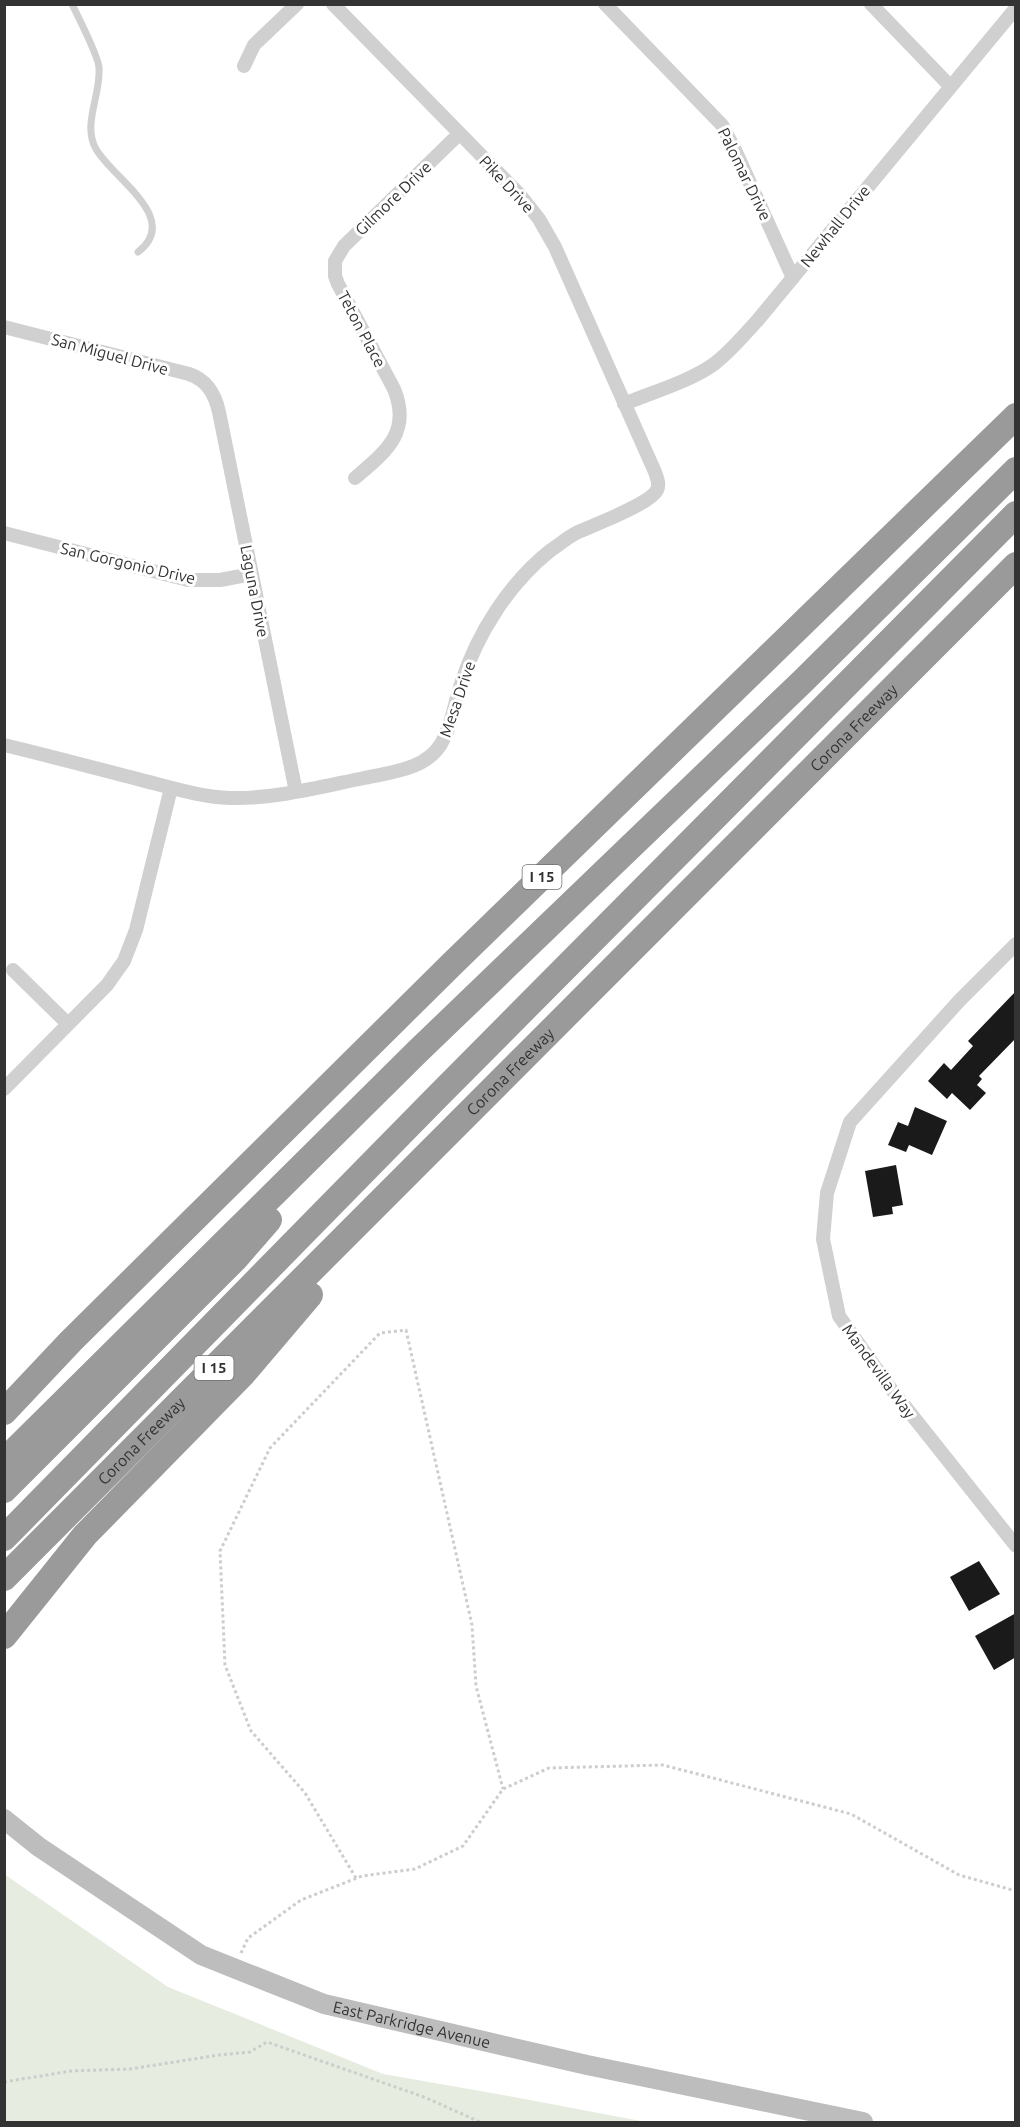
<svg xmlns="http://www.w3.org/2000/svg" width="1020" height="2127" viewBox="0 0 1020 2127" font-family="Ubuntu,sans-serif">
<rect width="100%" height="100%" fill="#fff"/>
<!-- green -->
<path fill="#e6ecdf" d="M 4,1874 L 168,1987 L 383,2074 L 514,2097 L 646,2122 L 5,2122 Z"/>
<!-- building -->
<path fill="#1a1a1a" d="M 1016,991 L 1016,1038 L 979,1076 L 982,1079 L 977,1085 L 986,1093 L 970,1110 L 952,1093 L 947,1099 L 928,1081 L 944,1063 L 951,1070 L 973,1046 L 968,1041 Z
M 915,1107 L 947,1121 L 932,1155 L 909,1145 L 906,1152 L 888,1145 L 898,1122 L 908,1126 Z
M 896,1165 L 903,1205 L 892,1207 L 893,1214 L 873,1217 L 865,1171 Z
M 979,1561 L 1000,1594 L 969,1611 L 950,1577 Z
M 1016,1613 L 1016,1657 L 994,1670 L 975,1636 Z"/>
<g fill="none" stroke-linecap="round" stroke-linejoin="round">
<!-- path -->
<path stroke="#cdcdcd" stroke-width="3" stroke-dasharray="3 3" stroke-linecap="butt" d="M 356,1878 L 305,1793 L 251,1731 L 225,1665 L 220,1551 L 270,1448 L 380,1333 L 406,1330 L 472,1625 L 476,1686 L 503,1789
M 241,1953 L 248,1938 L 301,1900 L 362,1876 L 415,1869 L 463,1846 L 503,1789 L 549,1768 L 663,1765 L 851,1814 L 959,1875 L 1016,1891
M 4,2082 L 71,2071 L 130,2069 L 219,2055 L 250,2052 L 267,2042 L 424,2097 L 480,2122"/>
<!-- service -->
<path stroke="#d0d0d0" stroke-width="7" d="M 72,4 C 78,17 99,57 99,68 C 101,95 82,125 96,149 C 113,179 182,218 138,252"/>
<!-- minor -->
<path stroke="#d0d0d0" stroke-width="14" d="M 605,4 L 722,125 L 735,150 L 793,278
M 871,4 L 950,86
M 244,66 L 254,45 L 297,4
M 4,327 L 189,374 C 207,380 215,394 219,412 L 296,792
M 624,404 C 650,393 691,381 714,364 C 730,352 743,336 757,321 L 1016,8
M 355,478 C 385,452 412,433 394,389 L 338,284 L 335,276 L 335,261 L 344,246 L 459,134
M 4,533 L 188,580 L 220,580 L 252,574
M 4,745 C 50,756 95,768 141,780 C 170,787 200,797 230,798 C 275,799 320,787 364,778 C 391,772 425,770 441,744 C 452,726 454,704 461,684 C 477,634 509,583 551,550 C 560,544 568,537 578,532 C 594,525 650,504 657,490 C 660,484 657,478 655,472 L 555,247 L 539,219 L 520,195 L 333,4
M 1016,944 L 959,1001 L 850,1122 L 827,1193 L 823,1239 L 839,1316 L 888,1385 L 1016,1546
M 13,970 L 68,1024
M 4,1089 L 107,985 L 124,961 L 136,930 L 171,788"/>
<!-- secondary -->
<path stroke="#bdbdbd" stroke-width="20" id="s1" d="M 4,1819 L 39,1847 L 201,1955 L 324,2004 L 587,2065 L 863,2122"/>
<!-- motorway -->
<g stroke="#9a9a9a" stroke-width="26">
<path d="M 4,1412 L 71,1341 L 452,964 L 1016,416"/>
<path d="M 4,1461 L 417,1052 L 804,680 L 1016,470"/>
<path d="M 4,1490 L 236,1258 L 269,1220"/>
<path d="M 4,1538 L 435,1099 L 1016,514"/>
<path id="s2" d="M 4,1578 L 1016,565"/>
<path d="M 4,1636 L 85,1535 L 242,1375 L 310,1295"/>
</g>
</g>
<g text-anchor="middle" stroke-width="6" stroke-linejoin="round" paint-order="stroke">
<!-- shield labels -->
<g fill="#fff" stroke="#707070" stroke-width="1.5">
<rect x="522.5" y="865" width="39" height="24" rx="4.5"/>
<rect x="194.5" y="1356" width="39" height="24" rx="4.5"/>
</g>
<g font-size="15" font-weight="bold" fill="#333">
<text x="542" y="882">I 15</text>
<text x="214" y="1373">I 15</text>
</g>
<!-- street labels -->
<g font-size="16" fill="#333" stroke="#fff">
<text transform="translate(745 174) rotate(64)" y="6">Palomar Drive</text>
<text transform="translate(507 184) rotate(47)" y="6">Pike Drive</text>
<text transform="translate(393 198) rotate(-44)" y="6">Gilmore Drive</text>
<text transform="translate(835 226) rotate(-51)" y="6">Newhall Drive</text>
<text transform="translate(362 329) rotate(62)" y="6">Teton Place</text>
<text transform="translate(110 354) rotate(15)" y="6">San Miguel Drive</text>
<text transform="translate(128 563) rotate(13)" y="6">San Gorgonio Drive</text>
<text transform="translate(255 591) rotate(79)" y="6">Laguna Drive</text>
<text transform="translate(457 699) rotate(-71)" y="6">Mesa Drive</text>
<text dy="6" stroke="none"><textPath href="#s2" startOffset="1202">Corona Freeway</textPath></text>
<text dy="6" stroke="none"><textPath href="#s2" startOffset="716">Corona Freeway</textPath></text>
<text transform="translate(879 1371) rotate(54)" y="6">Mandevilla Way</text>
<text dy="6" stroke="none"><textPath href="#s2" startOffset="194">Corona Freeway</textPath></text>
<text dy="6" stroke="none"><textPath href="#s1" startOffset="462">East Parkridge Avenue</textPath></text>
</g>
</g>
<!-- border -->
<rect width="1020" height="2127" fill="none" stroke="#333333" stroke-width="12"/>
</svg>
